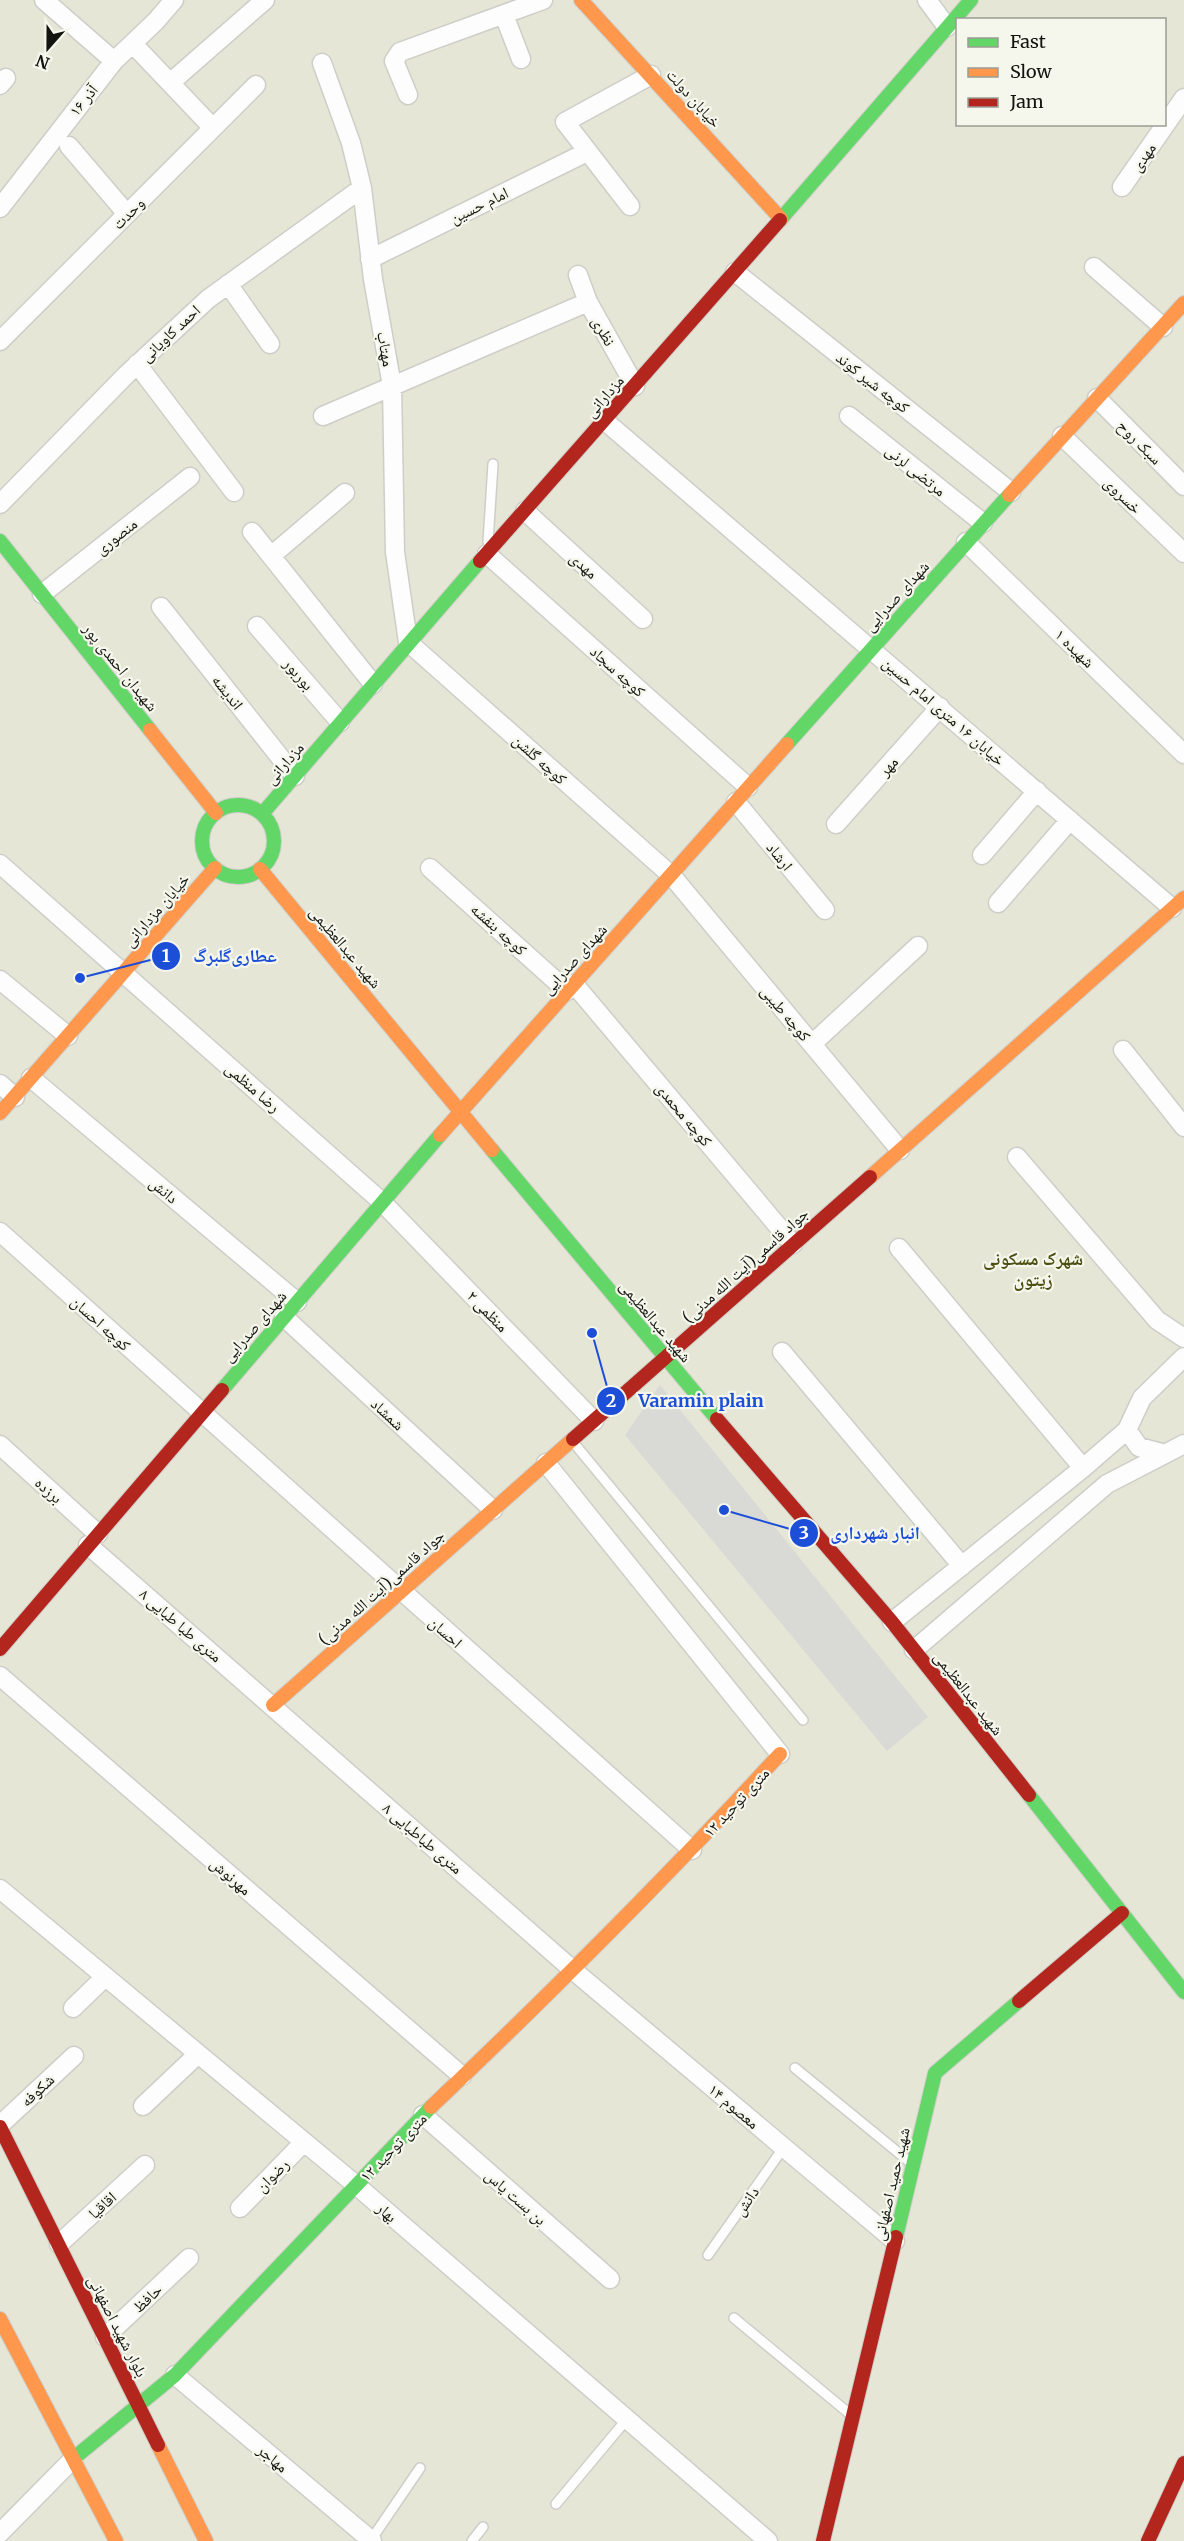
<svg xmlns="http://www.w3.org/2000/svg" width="1184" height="2541" viewBox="0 0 1184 2541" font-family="Merriweather,'Noto Naskh Arabic',serif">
<rect width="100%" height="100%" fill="#f4f4ef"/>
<!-- green -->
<path fill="#e5e6d5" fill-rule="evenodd" d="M 0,0 L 1184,0 L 1184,2541 L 0,2541 ZM 958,20 L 1164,20 L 1164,124 L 958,124 Z"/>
<!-- building -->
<path fill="#d9dad6" d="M 660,1385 L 928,1717 L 887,1751 L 625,1435 Z"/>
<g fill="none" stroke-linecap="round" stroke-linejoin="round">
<defs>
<path id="lane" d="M 488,542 L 493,464
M 573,1442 L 803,1720
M 795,2068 L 911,2163
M 708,2255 L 784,2147
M 734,2318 L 851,2415
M 556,2504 L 627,2419
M 371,2540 L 420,2468
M 472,2541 L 483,2527"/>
<path id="street" d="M 44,0 L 114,61
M 927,0 L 947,27
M 504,15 L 521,59
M 133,44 L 213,128
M 322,63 L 351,143 L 362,188 L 373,279 L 392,386 L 395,552 L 408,642 L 672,876 L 900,1150
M 170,83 L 265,0
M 0,85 L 6,78
M 408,95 L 394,61 L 400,52 L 543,0
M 69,146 L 127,214
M 1122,187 L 1184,98
M 630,206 L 565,122 L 651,75
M 0,208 L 114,61 L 156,21 L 174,0
M 370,259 L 587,152
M 1094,267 L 1163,327
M 735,272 L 1011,492
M 578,275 L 588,302 L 635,386
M 228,284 L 270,344
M 0,341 L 256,85
M 137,364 L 234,492
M 1097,398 L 1184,486
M 323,416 L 588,302
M 849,416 L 983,523
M 605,421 L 1172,908
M 1062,436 L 1184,553
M 0,504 L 126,375 L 208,299 L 362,188
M 525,511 L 643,619
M 252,532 L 373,684
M 966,542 L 1184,754
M 487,554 L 748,787
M 271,556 L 345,493
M 42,594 L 190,477
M 161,607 L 295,776
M 257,626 L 340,722
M 736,802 L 825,910
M 836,824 L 940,707
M 982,855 L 1037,791
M 0,864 L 382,1202 L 594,1421
M 430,868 L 567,991
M 998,903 L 1070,820
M 0,980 L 68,1036
M 574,984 L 793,1244
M 812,1044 L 918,946
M 1123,1050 L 1184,1127
M 31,1078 L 297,1302
M 0,1084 L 15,1097
M 1017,1157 L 1157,1320 L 1184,1338
M 0,1232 L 692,1850
M 899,1248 L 1083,1468
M 284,1317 L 493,1510
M 782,1352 L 962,1566
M 1184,1357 L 1142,1398 L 1127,1430 L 1139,1447 L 1165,1454 L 1184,1444
M 0,1445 L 98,1534
M 546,1463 L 780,1754
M 88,1545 L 574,1971 L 895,2241
M 892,1622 L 1083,1468 L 1127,1430
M 914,1650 L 1107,1484 L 1165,1454
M 0,1676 L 462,2076
M 0,1889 L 356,2185 L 768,2541
M 73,2008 L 105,1977
M 143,2106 L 198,2054
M 423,2115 L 610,2279
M 0,2125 L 74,2056
M 240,2208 L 304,2142
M 59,2244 L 145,2165
M 105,2337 L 189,2258
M 175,2375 L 372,2541
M 0,2533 L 74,2458"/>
<path id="fast" d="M 780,220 L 971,0
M 0,541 L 150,730
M 787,744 L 1009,495
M202 841a36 36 0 1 1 72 0a36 36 0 1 1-72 0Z
M 262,814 L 480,561
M 492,1150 L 717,1419
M 222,1390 L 440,1135
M 1029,1795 L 1184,1992
M 896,2237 L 935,2073 L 1019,2001
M 74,2458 L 175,2375 L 431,2107"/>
<path id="slow" d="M 581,0 L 781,219
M 1009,495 L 1184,303
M 150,730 L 216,813
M 260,869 L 492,1150
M 0,1113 L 215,868
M 440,1135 L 787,744
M 870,1177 L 1184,898
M 273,1705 L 573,1439
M 431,2107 C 551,1993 668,1876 780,1754
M 0,2319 L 116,2541
M 158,2445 L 206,2541"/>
<path id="jam" d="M 480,561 L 780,220
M 717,1419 L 892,1622 L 1029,1795
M 573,1439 L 870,1177
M 0,1649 L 222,1390
M 1019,2001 L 1122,1913
M 0,2127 L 158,2445
M 823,2541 L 896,2237
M 1148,2541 L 1184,2463"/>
</defs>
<!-- lane casing -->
<use href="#lane" stroke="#cecec9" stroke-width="12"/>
<!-- street casing -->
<use href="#street" stroke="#cecec9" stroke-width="21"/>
<!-- fast casing -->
<use href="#fast" stroke="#cecec9" stroke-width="16"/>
<!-- slow casing -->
<use href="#slow" stroke="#cecec9" stroke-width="16"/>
<!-- jam casing -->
<use href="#jam" stroke="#cecec9" stroke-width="16"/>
<!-- lane -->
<use href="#lane" stroke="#fdfdfd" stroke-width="9"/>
<!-- street -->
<use href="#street" stroke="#fdfdfd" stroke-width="18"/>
<!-- fast -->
<use href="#fast" stroke="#63d668" stroke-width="14"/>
<!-- slow -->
<use href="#slow" stroke="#ff974d" stroke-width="14"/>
<!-- jam -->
<use href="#jam" stroke="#b3261e" stroke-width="14"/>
</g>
<g text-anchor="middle" stroke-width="4.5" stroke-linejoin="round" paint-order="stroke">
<!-- street labels -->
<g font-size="16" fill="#131310" stroke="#f6f7ec">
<text transform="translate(694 98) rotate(48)" y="6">خیابان دولت</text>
<text transform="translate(83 100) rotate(-51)" y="6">۱۶ آذر</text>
<text transform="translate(1143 157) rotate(-55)" y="6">مهدی</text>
<text transform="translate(479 205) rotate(-26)" y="6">امام حسین</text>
<text transform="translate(128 213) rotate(-45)" y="6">وحدت</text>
<text transform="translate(604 331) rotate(61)" y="6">نظری</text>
<text transform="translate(170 333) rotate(-43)" y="6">احمد کاویانی</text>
<text transform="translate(386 349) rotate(80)" y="6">مهتاب</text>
<text transform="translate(873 382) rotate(38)" y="6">کوچه شیر کوند</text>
<text transform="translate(604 396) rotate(-49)" y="6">مزدارانی</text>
<text transform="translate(1140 442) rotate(45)" y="6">سبک روح</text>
<text transform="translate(916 470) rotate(39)" y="6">مرتضی لرنی</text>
<text transform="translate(1123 495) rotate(44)" y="6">خسروی</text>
<text transform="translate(116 536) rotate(-38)" y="6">منصوری</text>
<text transform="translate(584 565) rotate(42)" y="6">مهدی</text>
<text transform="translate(896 596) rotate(-48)" y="6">شهدای صدرایی</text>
<text transform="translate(1075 648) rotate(44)" y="6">شهیده ۱</text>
<text transform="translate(121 667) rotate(51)" y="6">شهیدان احمدی پور</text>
<text transform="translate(618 671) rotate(42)" y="6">کوچه سجاد</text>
<text transform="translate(299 674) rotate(49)" y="6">بوربور</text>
<text transform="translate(228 692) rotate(52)" y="6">اندیشه</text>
<text transform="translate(944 711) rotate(41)" y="6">خیابان ۱۶ متری امام حسین</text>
<text transform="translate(540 759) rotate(42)" y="6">کوچه گلشن</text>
<text transform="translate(284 763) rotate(-49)" y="6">مزدارانی</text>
<text transform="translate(888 766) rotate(-48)" y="6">مهر</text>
<text transform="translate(780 856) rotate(51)" y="6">ارشاد</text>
<text transform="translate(156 910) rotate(-49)" y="6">خیابان مزدارانی</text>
<text transform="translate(499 929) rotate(42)" y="6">کوچه بنفشه</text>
<text transform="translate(346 947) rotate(50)" y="6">شهید عبدالعظیمی</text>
<text transform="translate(574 959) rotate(-48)" y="6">شهدای صدرایی</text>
<text transform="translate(786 1013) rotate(50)" y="6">کوچه طیبی</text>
<text transform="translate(253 1087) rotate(41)" y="6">رضا منظمی</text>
<text transform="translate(684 1114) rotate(50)" y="6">کوچه محمدی</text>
<text transform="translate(164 1190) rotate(40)" y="6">دانش</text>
<text transform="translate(745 1265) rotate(-42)" y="6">جواد قاسمی(آیت الله مدنی)</text>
<text transform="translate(488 1311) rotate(46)" y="6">منظمی ۲</text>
<text transform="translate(656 1321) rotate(50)" y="6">شهید عبدالعظیمی</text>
<text transform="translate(101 1323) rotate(42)" y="6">کوچه احسان</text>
<text transform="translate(254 1326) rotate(-49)" y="6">شهدای صدرایی</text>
<text transform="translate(388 1414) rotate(43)" y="6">شمشاد</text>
<text transform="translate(49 1490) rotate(42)" y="6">برزده</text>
<text transform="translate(381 1587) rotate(-42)" y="6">جواد قاسمی(آیت الله مدنی)</text>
<text transform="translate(181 1625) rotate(41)" y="6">۸ متری طبا طبایی</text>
<text transform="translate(446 1632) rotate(42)" y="6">احسان</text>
<text transform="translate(969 1693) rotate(52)" y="6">شهید عبدالعظیمی</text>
<text transform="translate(736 1802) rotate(-47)" y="6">۱۲ متری توحید</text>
<text transform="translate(423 1838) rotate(41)" y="6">۸ متری طباطبایی</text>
<text transform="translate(231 1876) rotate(41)" y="6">مهرنوش</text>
<text transform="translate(37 2090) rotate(-43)" y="6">شکوفه</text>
<text transform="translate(734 2106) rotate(40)" y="6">۱۴ معصوم</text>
<text transform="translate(393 2147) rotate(-46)" y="6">۱۲ متری توحید</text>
<text transform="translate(272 2175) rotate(-45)" y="6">رضوان</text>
<text transform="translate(891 2184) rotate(-77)" y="6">شهید حمید اصفهانی</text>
<text transform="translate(516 2197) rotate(41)" y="6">بن بست یاس</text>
<text transform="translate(746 2201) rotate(-55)" y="6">دانش</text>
<text transform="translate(102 2205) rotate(-42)" y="6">اقاقیا</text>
<text transform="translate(387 2212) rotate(41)" y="6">بهار</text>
<text transform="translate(147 2298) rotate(-43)" y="6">حافظ</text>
<text transform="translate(118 2326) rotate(63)" y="6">بلوار شهید اصفهانی</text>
<text transform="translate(273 2458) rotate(40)" y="6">مهاجر</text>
</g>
<!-- neighbourhood labels -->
<g font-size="18" font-weight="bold" fill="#4d4e12" stroke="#f6f7ec">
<text x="1033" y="1265">شهرک مسکونی<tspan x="1033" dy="21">زیتون</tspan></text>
</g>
</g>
<!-- callouts -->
<path fill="none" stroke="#1d4ed8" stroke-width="2" d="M80 978L166 956M592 1333L611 1401M724 1510L804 1533"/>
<g fill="#1d4ed8" stroke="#f6f7ec" stroke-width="2">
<circle cx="80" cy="978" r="6"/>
<circle cx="592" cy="1333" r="6"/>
<circle cx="724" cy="1510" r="6"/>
<circle cx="166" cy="956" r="15"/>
<circle cx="611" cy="1401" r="15"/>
<circle cx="804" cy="1533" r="15"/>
</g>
<g font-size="18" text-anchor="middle" font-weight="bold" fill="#fff">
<text x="166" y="962">1</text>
<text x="611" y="1407">2</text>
<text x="804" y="1539">3</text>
</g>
<g font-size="18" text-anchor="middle" font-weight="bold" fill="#1d4ed8" stroke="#f6f7ec" stroke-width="4.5" stroke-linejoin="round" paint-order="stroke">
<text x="235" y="962">عطاری‌گلبرگ</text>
<text x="701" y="1407">Varamin plain</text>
<text x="875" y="1539">انبار شهرداری</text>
</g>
<!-- legend -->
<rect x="956" y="18" width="210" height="108" fill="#f6f7ec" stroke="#9b9c94" stroke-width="1.5"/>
<rect x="968" y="38" width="30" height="9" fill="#63d668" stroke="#9b9c94" stroke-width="1.5"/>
<text x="1010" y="48" font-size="18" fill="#131310">Fast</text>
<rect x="968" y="68" width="30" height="9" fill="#ff974d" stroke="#9b9c94" stroke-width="1.5"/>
<text x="1010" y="78" font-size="18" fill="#131310">Slow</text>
<rect x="968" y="98" width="30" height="9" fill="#b3261e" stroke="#9b9c94" stroke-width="1.5"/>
<text x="1010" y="108" font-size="18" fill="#131310">Jam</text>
<!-- north arrow -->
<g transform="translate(48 48) rotate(201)" stroke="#f6f7ec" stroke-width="4.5" paint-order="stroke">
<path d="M0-4.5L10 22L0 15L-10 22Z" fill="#131310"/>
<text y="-9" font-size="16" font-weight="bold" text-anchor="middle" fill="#131310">N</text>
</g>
</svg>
